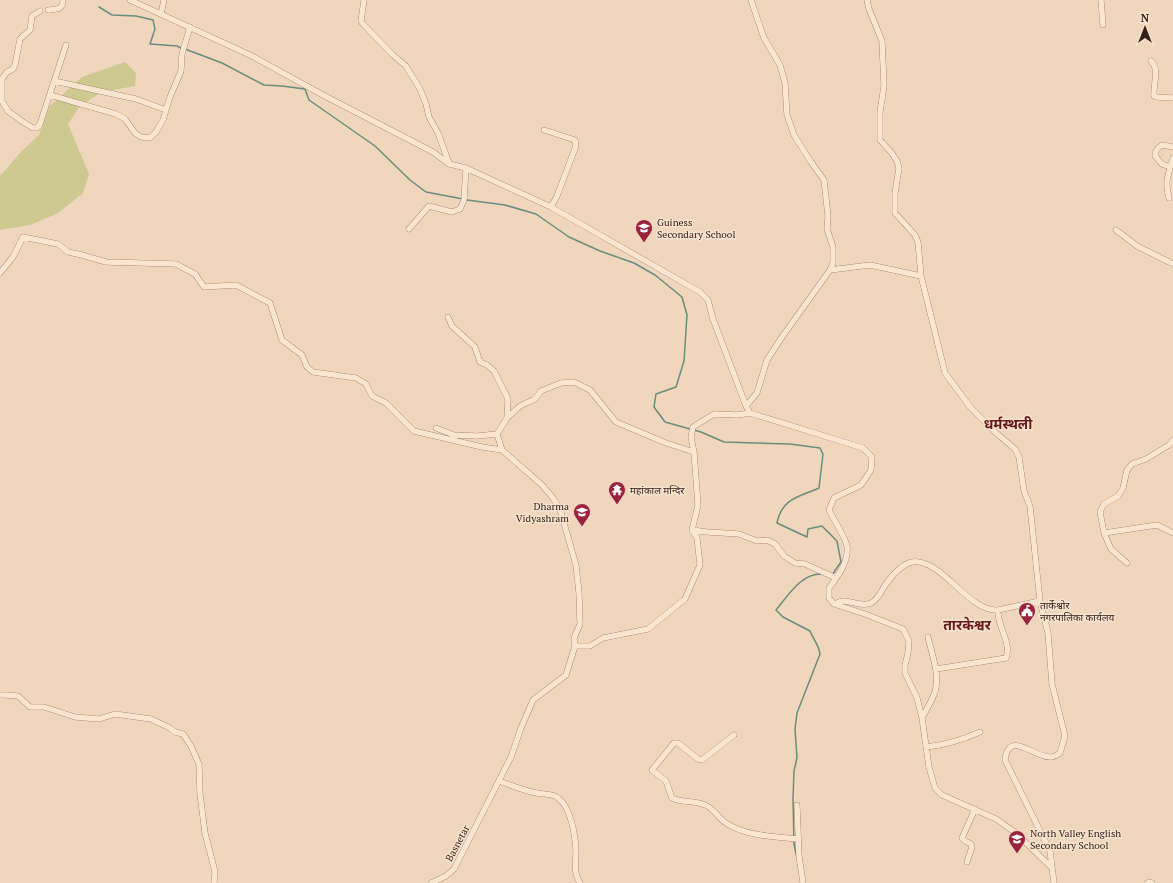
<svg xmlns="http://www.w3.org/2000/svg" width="1173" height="883" viewBox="0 0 1173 883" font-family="'PT Serif','Noto Sans Devanagari',serif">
<rect width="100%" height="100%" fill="#f0d6bd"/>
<!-- green -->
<path fill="#cec891" d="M 125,62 L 136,73 L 135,86 L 102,92 L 80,106 L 68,124 L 89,174 L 83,193 L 58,213 L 30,225 L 0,230 L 0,176 L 21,152 L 39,135 L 50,106 L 82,77 Z"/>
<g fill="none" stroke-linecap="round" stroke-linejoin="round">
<!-- stream -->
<path stroke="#688e7d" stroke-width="1.5" d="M 99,7 L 112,15 L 136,16 L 153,20 L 155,29 L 150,44 L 177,46 L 181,48
M 185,49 L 222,63 L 264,85 L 282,86 L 305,89 L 309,100 L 375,146 L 410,180 L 426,192 L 463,199
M 467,200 L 505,205 L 536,214 L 569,237 L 600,251 L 634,263 L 655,275 L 682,297 L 687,315 L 684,361 L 676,387 L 656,394 L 654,407 L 665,422 L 701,432 L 724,442 L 790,444 L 820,448 L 823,454 L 819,488 C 799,497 782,498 777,523 L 807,537 L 808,529 L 822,526 L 837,541 L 841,562 L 832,575
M 797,858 L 794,844 L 793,799 L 794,771 L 797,758 L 795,729 L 797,713 L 820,654 C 819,645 813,639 810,631 L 783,617 L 776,610 C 788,596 801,573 822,574"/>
<defs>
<path id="minor" d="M 130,0 L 250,55 L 321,94 L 433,152 L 449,164 L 466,168 L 551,207 L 700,292 L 708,300 L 713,319 L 746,406 L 750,413 L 863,448 L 872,457 L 871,470 L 861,485 L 834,498 L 829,510 C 833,518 846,539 847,546 C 849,562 838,576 829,588 L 829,598 L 834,604 L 865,614 L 903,629 L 909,641 L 908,653 L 905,665 L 905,673 L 917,698 L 922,718 L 929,767 L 935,788 L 942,795 L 996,819 L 1016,833 L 1052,868
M 364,0 L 361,21 L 363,24 L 393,55 L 406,66 L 420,89 L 426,104 L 429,117 L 438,133 L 449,163
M 867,0 L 869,9 L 882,41 L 884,86 L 880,112 L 880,140 L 891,152 L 897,161 L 899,168 L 895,193 L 895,213 L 915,235 L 918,242 L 921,276
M 1101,0 L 1103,25
M 48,10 C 56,9 63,10 63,0
M 40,11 L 32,16 L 30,30 L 20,39 L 15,65 L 13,69 L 7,72 L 2,79 L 2,101 L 8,111 L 23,122 L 33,128 L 37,128 L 40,124 L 66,45
M 161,14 L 164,0
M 1151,61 C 1160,70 1153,84 1154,96 L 1156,97 L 1173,98
M 54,81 L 136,99 L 166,110
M 50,95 L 116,114 L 125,119 L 135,133 L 141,137 L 150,138 L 156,132 L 163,120 L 170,97 L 181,71 L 182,54 L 190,27
M 544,130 L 575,140 L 576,146 L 557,196 L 551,207
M 1170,167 L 1162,164 L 1155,156 C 1155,150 1158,148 1162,145 L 1173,147
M 1169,198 C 1164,180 1169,174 1173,158
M 409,229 L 429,206 L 452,212 L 460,209 L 464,200 L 466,168
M 1116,230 L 1137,246 L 1173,264
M 830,270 L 870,265 L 921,276 L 945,373 L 971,408 L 995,432 L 1015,449 L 1019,457 L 1024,491 L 1030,506 L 1040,601 L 1048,633 L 1052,684 L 1065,736 L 1060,753 C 1057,755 1054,757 1051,757 C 1035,759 1009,728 1005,760 L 1050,851 L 1054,883
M 0,273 L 13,257 L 23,237 L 58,244 L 68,252 L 82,255 L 106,262 L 176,264 L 195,274 L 204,287 L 236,285 L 270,303 L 282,340 L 302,355 L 307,367 L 313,372 L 356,378 L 366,384 L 372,396 L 386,403 L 414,431 L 482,447 L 502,450
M 746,406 L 757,393 L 767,360 L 782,337 L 830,270 L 833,263 L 833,247 L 827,229 L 828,216 L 824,180 L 811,162 L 794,135 L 787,115 L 785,83 L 780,65 L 764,38 L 751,0
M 507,418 L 520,406 L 535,399 L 541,391 L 561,383 L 574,382 L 590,390 L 616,422 L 666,443 L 694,452
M 436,428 L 454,435 L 477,436 L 497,434
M 692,530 L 707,532 L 739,534 L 757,541 L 767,540 L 775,544 L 784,556 L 795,563 L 805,564 L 836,578
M 1104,533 L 1157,525 L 1173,533
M 1127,563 L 1111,549 L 1104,533 L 1100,512 L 1104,504 L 1118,496 L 1123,488 L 1127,470 L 1132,464 L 1146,459 L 1169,445 L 1173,440
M 834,604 C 837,603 841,601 843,601 C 852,601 862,607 871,603 C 879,599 881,591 886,584 C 891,577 902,564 912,562 C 941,557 969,613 998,610
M 575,646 L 590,646 L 603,638 L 648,629 L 685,599 L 700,565 L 697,538 L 692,530 L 698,505 L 694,452 L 691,437 L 693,427 L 714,414 L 737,415 L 750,413
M 936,669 L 1006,658 C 1012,642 997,627 998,610 L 1040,601
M 0,695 L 5,695 L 18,696 L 30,707 L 44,707 L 75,717 L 99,719 L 115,714 L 151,719 L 170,728 L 175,732 L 183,734 L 191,746 L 199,764 L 200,794 L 205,833 L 215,872 L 214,883
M 922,718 C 926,710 932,701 935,692 C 940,674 932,655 928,637
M 734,735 L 702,760 L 698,759 L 678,743 L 674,743 L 652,770 L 666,781 L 672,798 C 682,803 694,800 705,805 C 714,808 718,818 726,823 C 745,836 776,837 798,839
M 926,747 C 946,745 962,740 980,732
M 499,781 C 511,785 524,791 537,793 C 544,795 553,793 558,798 C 571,807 575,835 576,850 C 576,861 573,873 580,883
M 797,805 L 799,856 L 803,883
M 967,862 L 972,847 L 971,844 L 965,841 L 962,838 L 975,809
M 431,883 L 446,876 L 454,869 L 511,757 L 521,728 L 533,700 L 566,675 L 575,646 L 574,638 L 580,624 L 579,593 L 576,565 L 560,509 L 553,498 L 542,485 L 502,450 L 497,434 L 507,418 L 508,399 L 494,371 L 487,365 L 480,362 L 475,347 L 452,326 L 448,317
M 1147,883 L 1150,882 L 1152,883"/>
</defs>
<!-- minor casing -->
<use href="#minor" stroke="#886555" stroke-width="6"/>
<!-- minor -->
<use href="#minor" stroke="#fae5d0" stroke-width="5.5"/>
</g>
<!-- icons -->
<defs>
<symbol id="school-pin" viewBox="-11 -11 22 30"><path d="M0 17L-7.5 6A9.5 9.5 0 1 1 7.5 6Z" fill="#9a233d" stroke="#f7e2cd"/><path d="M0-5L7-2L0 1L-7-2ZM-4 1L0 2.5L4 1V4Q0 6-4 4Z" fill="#fff"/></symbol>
<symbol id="temple-pin" viewBox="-11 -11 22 30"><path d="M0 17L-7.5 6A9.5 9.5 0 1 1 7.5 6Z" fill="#9a233d" stroke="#f7e2cd"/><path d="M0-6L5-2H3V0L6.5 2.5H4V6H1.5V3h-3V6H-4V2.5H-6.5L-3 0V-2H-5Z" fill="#fff"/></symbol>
<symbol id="civic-pin" viewBox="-11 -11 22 30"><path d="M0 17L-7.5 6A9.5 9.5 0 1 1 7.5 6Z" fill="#9a233d" stroke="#f7e2cd"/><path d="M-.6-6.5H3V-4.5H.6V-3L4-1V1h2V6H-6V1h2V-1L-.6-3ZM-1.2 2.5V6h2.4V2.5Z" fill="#fff"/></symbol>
</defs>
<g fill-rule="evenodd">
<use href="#school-pin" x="634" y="218" width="20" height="27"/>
<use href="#temple-pin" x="607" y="480" width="20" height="27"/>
<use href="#school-pin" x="572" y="502" width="20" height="27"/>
<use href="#civic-pin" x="1017" y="601" width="20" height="27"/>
<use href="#school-pin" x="1007" y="829" width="20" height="27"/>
</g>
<g text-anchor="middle" stroke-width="3" stroke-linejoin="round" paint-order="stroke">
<!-- poi labels -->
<g font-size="10" fill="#36221b" stroke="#f7e2cd" text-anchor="start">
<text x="657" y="226">Guiness<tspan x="657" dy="12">Secondary School</tspan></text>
<text x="630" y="494">महांकाल मन्दिर</text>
<text x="569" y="510" text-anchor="end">Dharma<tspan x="569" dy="12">Vidyashram</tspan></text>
<text x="1040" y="609">तार्केश्वोर<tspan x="1040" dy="12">नगरपालिका कार्यलय</tspan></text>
<text x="1030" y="837">North Valley English<tspan x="1030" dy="12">Secondary School</tspan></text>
</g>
<!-- street labels -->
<g font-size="10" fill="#36221b" stroke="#f7e2cd">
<text transform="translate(457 843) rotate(-62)" y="4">Basnetar</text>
</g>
<!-- district labels -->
<g font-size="14" font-weight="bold" fill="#651819" stroke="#f7e2cd">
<text x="1008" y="429">धर्मस्थली</text>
<text x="967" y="630">तारकेश्वर</text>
</g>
</g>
<!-- north arrow -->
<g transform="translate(1145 28)" stroke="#f7e2cd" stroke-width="3" paint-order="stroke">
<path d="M0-3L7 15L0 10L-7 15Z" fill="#36221b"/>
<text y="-6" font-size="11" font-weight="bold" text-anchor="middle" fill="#36221b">N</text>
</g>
</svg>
